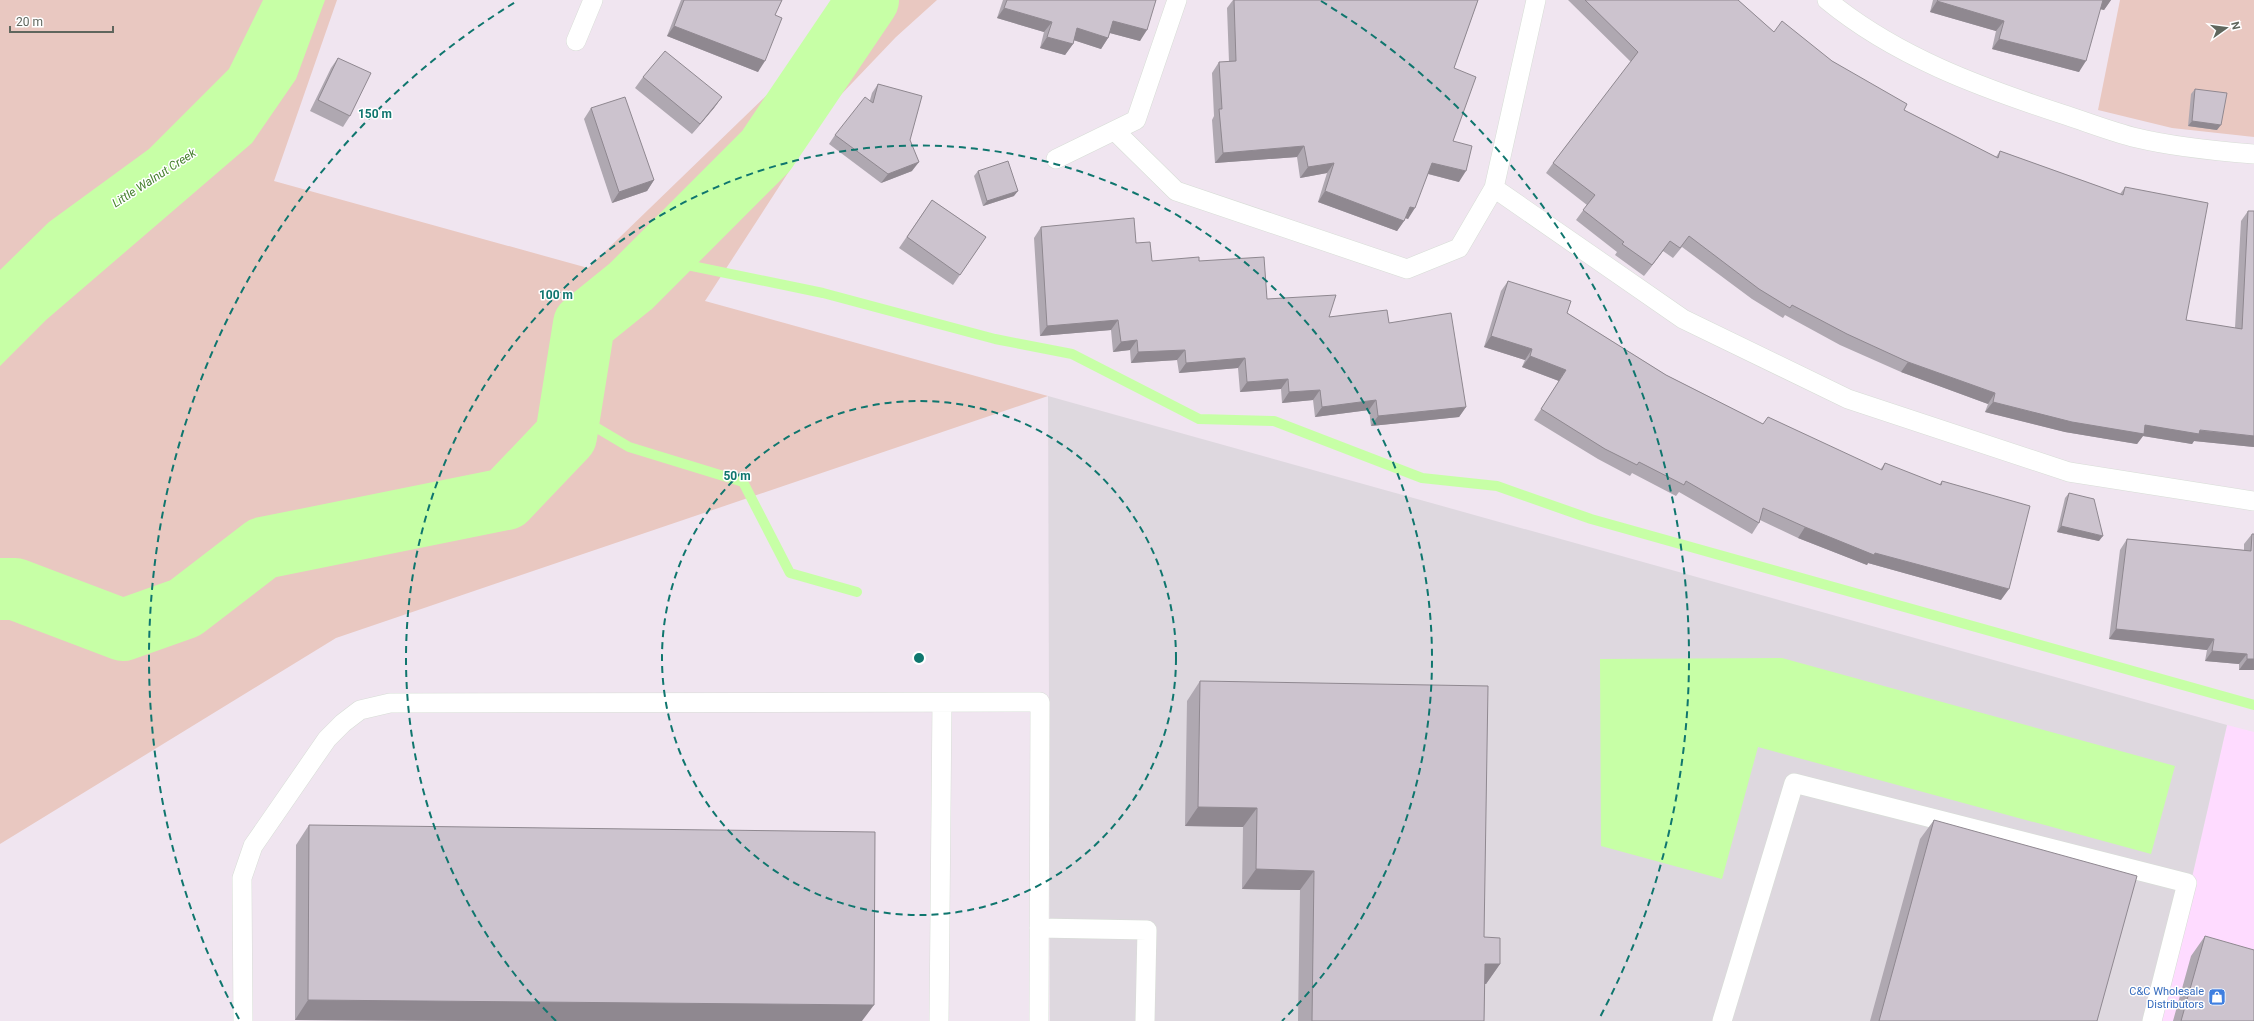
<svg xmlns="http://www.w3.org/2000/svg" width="2254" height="1021" viewBox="0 0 2254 1021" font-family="Roboto,sans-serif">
<rect width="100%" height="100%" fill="#f0e5f0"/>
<!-- commercial -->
<path fill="#fedbff" d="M 2227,725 L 2254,732 L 2254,1021 L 2159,1021 Z"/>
<!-- industrial -->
<path fill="#ded8df" d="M 1048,396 L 2227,725 L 2159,1021 L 1050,1021 Z"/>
<!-- green -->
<path fill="#e9c8c1" d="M 0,0 L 337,0 L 274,181 L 588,268 L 769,93 L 835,0 L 937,0 L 896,37 L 834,102 L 705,301 L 1048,396 L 336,638 L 0,844 Z
M 2120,0 L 2254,0 L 2254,137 L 2172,128 L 2098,110 Z"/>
<!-- water -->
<path fill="#c7ffa6" d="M 263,0 L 325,0 L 296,79 L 252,143 L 46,320 L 0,366 L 0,270 L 49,222 L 149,149 L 229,69 Z
M 1782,658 L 2175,766 L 2151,854 L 1758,747 L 1722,879 L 1601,846 L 1600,659 Z"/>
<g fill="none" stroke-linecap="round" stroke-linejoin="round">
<!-- stream -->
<path stroke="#c7ffa6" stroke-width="10" d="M 658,259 L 823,293 L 995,339 L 1072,354 L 1199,419 L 1274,421 L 1422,478 L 1497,486 L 1591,519 L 2254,705
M 570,412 L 629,447 L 743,482 L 790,573 L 857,592"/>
<!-- river -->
<path stroke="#c7ffa6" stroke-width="62" d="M 0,589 L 15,589 L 123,630 L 185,608 L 263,548 L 506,499 L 566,436 L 584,324 L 631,286 L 766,151 L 868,0"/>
<defs>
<path id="lane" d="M 1827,0 C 1895,56 1979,87 2062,114 C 2087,122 2112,132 2137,138 C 2174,147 2216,151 2254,154
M 576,41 L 593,0
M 1115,131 L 1176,191 L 1407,269 L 1459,248 L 1494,188 L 1536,0
M 1056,159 L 1136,120 L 1177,0
M 1494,188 L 1683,319 L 1848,399 L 2069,472 L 2254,501
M 1039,928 L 1147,930 L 1145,1021
M 243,1021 L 242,878 L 253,846 L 327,739 L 343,723 L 360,710 L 390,703 L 1040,702 L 1039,1021
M 939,1021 L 942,703
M 1722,1021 L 1794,783 L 2187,883 L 2152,1021"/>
</defs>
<!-- lane casing -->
<use href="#lane" stroke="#d7ddd6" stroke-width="20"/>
<!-- lane -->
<use href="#lane" stroke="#fff" stroke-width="19"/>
</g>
<!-- wall -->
<path fill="#afa8b1" d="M 681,0 L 782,0 L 775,15 L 758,72 L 667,36 Z
M 1003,0 L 1156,0 L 1140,41 L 1110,33 L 1108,38 L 1101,49 L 1074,40 L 1073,44 L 1065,55 L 1040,48 L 1044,32 L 997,18 Z
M 1233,0 L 1478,0 L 1454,68 L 1453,141 L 1459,182 L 1428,174 L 1408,219 L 1405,218 L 1404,221 L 1397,231 L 1318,202 L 1327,173 L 1300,178 L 1297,157 L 1215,163 L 1212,120 L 1214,116 L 1212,73 L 1219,62 L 1229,62 L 1227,8 Z
M 1568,0 L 1738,0 L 1774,32 L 1832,61 L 1904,110 L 1996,157 L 2000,151 L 2120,194 L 2125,187 L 2186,320 L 2235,328 L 2241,221 L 2248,211 L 2254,211 L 2254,447 L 2194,441 L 2192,444 L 2143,436 L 2137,444 L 2065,432 L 1985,412 L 1988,404 L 1901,372 L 1840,345 L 1785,315 L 1783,318 L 1752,299 L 1682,247 L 1673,258 L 1663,251 L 1644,276 L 1615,255 L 1617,252 L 1576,220 L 1587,205 L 1546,173 L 1553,163 L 1631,62 Z
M 1933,0 L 2111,0 L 2104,10 L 2100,9 L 2079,72 L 1992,49 L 1996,31 L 1930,12 Z
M 338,58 L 350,116 L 343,127 L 310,111 L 331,68 Z
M 643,77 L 722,97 L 714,108 L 692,134 L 635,88 Z
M 878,84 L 910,140 L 912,171 L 881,183 L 829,144 L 835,135 L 870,100 L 872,93 Z
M 2195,89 L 2217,130 L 2188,126 L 2191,94 Z
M 591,108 L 654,180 L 647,191 L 612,203 L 584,119 Z
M 978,171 L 1014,196 L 983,206 L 974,176 Z
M 932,200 L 986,237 L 953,285 L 899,248 Z
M 1041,227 L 1136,243 L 1152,261 L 1199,261 L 1267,299 L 1329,317 L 1389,323 L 1466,407 L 1459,417 L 1371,426 L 1369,410 L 1315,417 L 1313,400 L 1282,403 L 1281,389 L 1240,392 L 1238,368 L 1179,373 L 1177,360 L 1131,363 L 1130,350 L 1113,352 L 1111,330 L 1040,336 L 1034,238 Z
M 1508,281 L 1567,313 L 1666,375 L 1763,424 L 1768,417 L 1880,470 L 1885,463 L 1939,485 L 1942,481 L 2001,600 L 1868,563 L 1867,565 L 1798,538 L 1760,520 L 1759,523 L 1752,534 L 1679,492 L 1676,496 L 1632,473 L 1630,476 L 1598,459 L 1534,420 L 1559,381 L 1522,367 L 1525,360 L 1484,347 L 1501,291 Z
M 2069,493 L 2099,541 L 2057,532 L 2065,498 Z
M 2252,534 L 2254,670 L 2239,670 L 2239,664 L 2205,661 L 2207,650 L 2109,639 L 2120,550 L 2127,539 L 2244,550 L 2244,544 Z
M 1200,681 L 1484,937 L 1500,964 L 1486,984 L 1485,983 L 1484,1021 L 1298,1021 L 1300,890 L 1242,889 L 1243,827 L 1185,826 L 1187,701 Z
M 1934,820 L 2097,1021 L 1870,1021 L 1920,839 Z
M 309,825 L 862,1021 L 465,1021 L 295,1020 L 296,845 Z
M 2205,936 L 2254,1021 L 2173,1021 L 2191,956 Z"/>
<!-- shaded-wall -->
<path fill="#8f8890" d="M 2102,0 L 2111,0 L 2104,10 L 2096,8 Z
M 1937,1 L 2004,21 L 1996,31 L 1930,12 Z
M 1004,8 L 1052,22 L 1044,32 L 997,18 Z
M 1113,21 L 1147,30 L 1140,41 L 1106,32 Z
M 674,26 L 765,61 L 758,72 L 667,36 Z
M 1077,28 L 1108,38 L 1101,49 L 1070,39 Z
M 1047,37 L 1073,44 L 1065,55 L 1040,48 Z
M 1999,39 L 2086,61 L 2079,72 L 1992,49 Z
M 722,97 L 714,108 L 692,134 L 700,124 Z
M 2192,121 L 2221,125 L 2217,130 L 2188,126 Z
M 1304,146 L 1297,157 L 1215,163 L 1223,153 Z
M 919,162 L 912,171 L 881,183 L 888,174 Z
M 1334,163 L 1327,173 L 1300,178 L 1308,167 Z
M 1432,163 L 1466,171 L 1459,182 L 1425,173 Z
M 654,180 L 647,191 L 612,203 L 619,192 Z
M 1018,191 L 1014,196 L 983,206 L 987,201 Z
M 1325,191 L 1404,221 L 1397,231 L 1318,202 Z
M 1410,207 L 1415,208 L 1408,219 L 1403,217 Z
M 1670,241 L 1663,251 L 1644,276 L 1652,265 Z
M 1118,320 L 1111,330 L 1040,336 L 1047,326 Z
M 1491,336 L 1532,349 L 1525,360 L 1484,347 Z
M 1137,340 L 1130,350 L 1113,352 L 1121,342 Z
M 1185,350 L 1177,360 L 1131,363 L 1138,352 Z
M 1530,356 L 1566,370 L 1559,381 L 1522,367 Z
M 1245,358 L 1238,368 L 1179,373 L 1186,363 Z
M 1908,362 L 1995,393 L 1988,404 L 1901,372 Z
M 1288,379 L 1281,389 L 1240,392 L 1247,382 Z
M 1320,390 L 1313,400 L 1282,403 L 1289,392 Z
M 1376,400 L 1369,410 L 1315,417 L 1322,407 Z
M 1993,402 L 2145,425 L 2254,436 L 2254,447 L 2194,441 L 2192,444 L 2143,436 L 2137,444 L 2065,432 L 1985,412 Z
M 1466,407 L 1459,417 L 1371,426 L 1378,416 Z
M 2061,526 L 2103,536 L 2099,541 L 2057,532 Z
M 1805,527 L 1875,553 L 2009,589 L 2001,600 L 1868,563 L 1867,565 L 1798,538 Z
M 2116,629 L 2214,639 L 2207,650 L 2109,639 Z
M 2212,651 L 2247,654 L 2239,664 L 2205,661 Z
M 2247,659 L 2254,659 L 2254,670 L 2239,670 Z
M 1198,807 L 1257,808 L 1243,827 L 1185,826 Z
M 1256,869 L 1314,871 L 1300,890 L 1242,889 Z
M 1485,964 L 1500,964 L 1486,984 L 1471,983 Z
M 308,1000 L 874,1005 L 862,1021 L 465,1021 L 295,1020 Z"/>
<!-- building -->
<path fill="#ccc3ce" stroke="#8f8890" d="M 684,0 L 782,0 L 775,15 L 782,18 L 765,61 L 674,26 Z
M 1007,0 L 1156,0 L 1147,30 L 1113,21 L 1108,38 L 1077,28 L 1073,44 L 1047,37 L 1052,22 L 1004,8 Z
M 1234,0 L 1478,0 L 1454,68 L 1476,77 L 1453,141 L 1472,146 L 1466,171 L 1432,163 L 1415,208 L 1410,207 L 1404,221 L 1325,191 L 1334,163 L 1308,167 L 1304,146 L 1223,153 L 1219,109 L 1222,109 L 1219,62 L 1236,61 Z
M 1585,0 L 1738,0 L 1774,32 L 1782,21 L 1832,61 L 1907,104 L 1904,110 L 1998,158 L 2000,151 L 2123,195 L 2125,187 L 2208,203 L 2186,320 L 2242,329 L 2248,211 L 2254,211 L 2254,436 L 2200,430 L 2199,434 L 2145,425 L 2144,434 L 2072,422 L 1993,402 L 1995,393 L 1908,362 L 1847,334 L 1792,305 L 1790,308 L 1759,289 L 1689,236 L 1680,248 L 1670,241 L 1652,265 L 1622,244 L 1624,242 L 1583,210 L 1595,195 L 1553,163 L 1638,52 Z
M 1938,0 L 2103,0 L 2086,61 L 1999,39 L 2004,21 L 1937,1 Z
M 665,51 L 722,97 L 700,124 L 643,77 Z
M 338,58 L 371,73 L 350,116 L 318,100 Z
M 878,84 L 922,96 L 910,140 L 919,162 L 888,174 L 835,135 L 865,97 L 873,103 Z
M 2195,89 L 2227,93 L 2221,125 L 2192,121 Z
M 625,97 L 654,180 L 619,192 L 591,108 Z
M 1008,161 L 1018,191 L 987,201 L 978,171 Z
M 932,200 L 986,237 L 960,275 L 907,237 Z
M 1134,218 L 1136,243 L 1150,242 L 1152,261 L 1199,257 L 1199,261 L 1264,257 L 1267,299 L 1336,295 L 1329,317 L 1387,310 L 1389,323 L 1451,313 L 1466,407 L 1378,416 L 1376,400 L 1322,407 L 1320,390 L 1289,392 L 1288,379 L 1247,382 L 1245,358 L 1186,363 L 1185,350 L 1138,352 L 1137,340 L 1121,342 L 1118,320 L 1047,326 L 1041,227 Z
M 1508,281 L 1571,301 L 1567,313 L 1666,375 L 1763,424 L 1768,417 L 1882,470 L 1885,463 L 1941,485 L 1942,481 L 2030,506 L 2009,589 L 1875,553 L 1874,555 L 1805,527 L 1763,508 L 1759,523 L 1686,481 L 1684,485 L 1639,462 L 1637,465 L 1605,449 L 1541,409 L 1566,370 L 1530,356 L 1532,349 L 1491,336 Z
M 2069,493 L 2094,499 L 2103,536 L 2061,526 Z
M 2252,534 L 2254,534 L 2254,659 L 2247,659 L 2247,654 L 2212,651 L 2214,639 L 2116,629 L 2127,539 L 2251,551 Z
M 1200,681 L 1488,686 L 1484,937 L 1500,938 L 1500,964 L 1485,964 L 1484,1021 L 1312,1021 L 1314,871 L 1256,869 L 1257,808 L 1198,807 Z
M 1934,820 L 2137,876 L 2097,1021 L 1879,1021 Z
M 309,825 L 875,832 L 874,1005 L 308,1000 Z
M 2205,936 L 2254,950 L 2254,1021 L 2181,1021 Z"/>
<!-- distance rings -->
<g fill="none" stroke="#0f766e" stroke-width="2" stroke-dasharray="7 5">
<circle cx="919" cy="658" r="257"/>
<path d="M556 1021A513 513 0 1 1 1282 1021"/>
<path d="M239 1019A770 770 0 0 1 517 1M1321 1A770 770 0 0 1 1599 1019"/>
</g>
<!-- icons -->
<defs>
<symbol id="shop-square" viewBox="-11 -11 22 22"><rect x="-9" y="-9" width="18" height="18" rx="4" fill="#3f7fe0" stroke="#fff"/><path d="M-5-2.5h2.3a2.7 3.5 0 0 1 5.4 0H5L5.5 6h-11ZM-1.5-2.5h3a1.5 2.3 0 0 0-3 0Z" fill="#fff"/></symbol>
</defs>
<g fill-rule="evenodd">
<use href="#shop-square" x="2207" y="987" width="20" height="20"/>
</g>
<g text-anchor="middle" stroke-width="3" stroke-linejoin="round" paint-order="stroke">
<!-- shop labels -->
<g font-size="11" fill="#366cbe" stroke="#fff" text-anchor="end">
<text x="2204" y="995">C&amp;C Wholesale<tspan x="2204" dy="13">Distributors</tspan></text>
</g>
<!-- water labels -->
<g font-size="12" font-style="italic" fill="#46802e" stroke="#fff">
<text transform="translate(154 178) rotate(-33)" y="4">Little Walnut Creek</text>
</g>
</g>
<circle cx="919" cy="658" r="6" fill="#0f766e" stroke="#fff" stroke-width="2"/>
<g font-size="12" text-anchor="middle" font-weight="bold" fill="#0f766e" stroke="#fff" stroke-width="3" stroke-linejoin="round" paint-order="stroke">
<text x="375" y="118">150 m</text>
<text x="556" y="299">100 m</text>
<text x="737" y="480">50 m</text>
</g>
<!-- north arrow -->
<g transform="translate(2226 28) rotate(76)" stroke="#ffffff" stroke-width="3" paint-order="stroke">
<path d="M0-3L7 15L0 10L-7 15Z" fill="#5f665d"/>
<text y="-6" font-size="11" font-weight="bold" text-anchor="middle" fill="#5f665d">N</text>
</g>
<!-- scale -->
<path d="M10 26v6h103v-6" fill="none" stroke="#5f665d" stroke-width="2"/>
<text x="16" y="26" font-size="12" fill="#5f665d" stroke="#ffffff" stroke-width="3" paint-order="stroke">20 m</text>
</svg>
